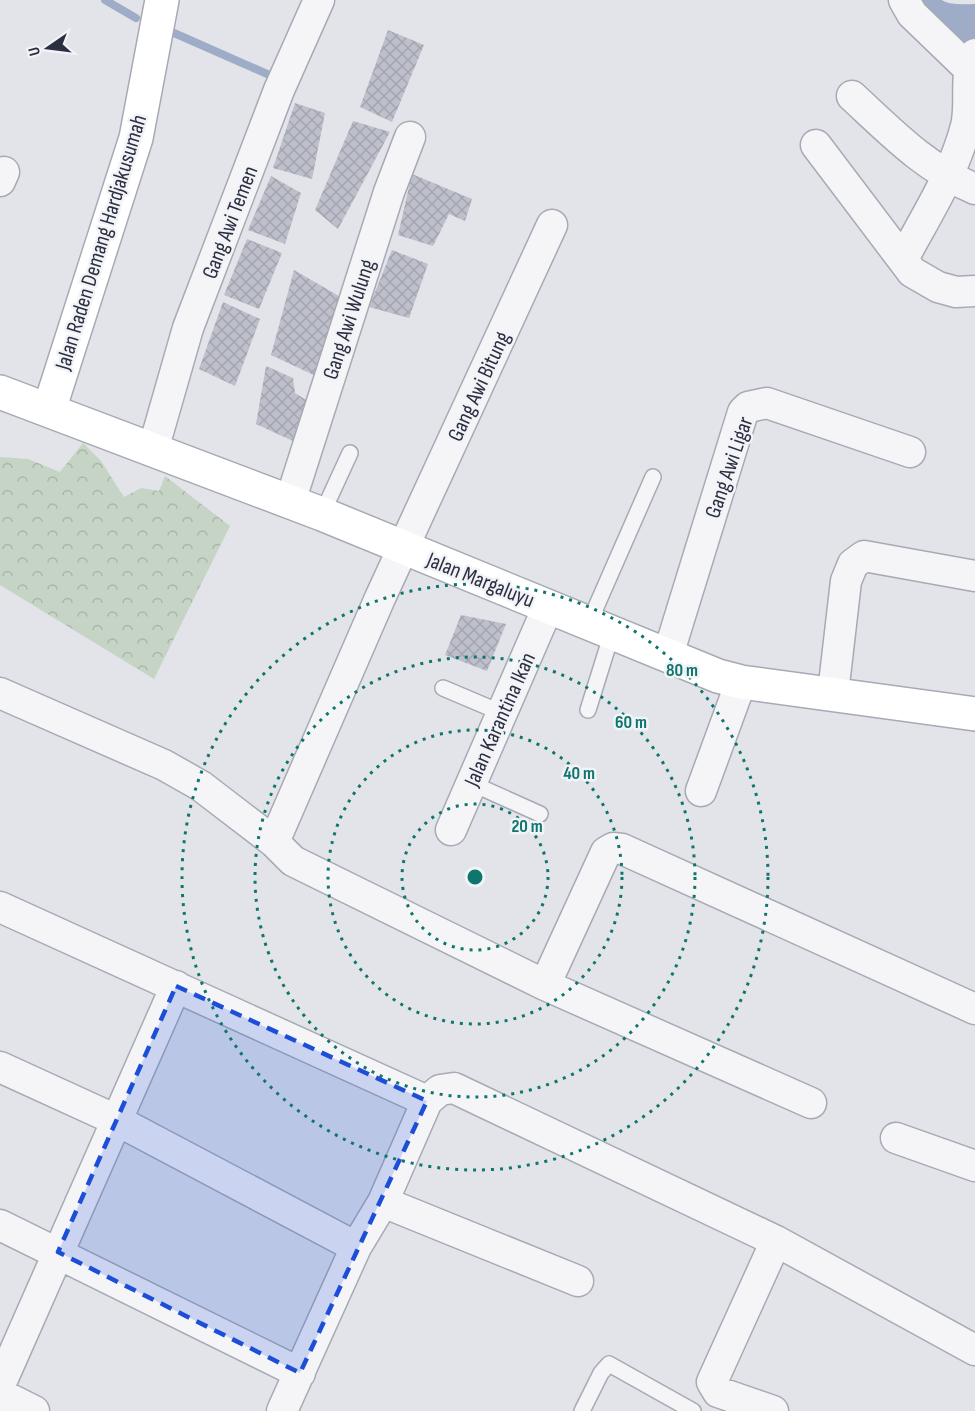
<svg xmlns="http://www.w3.org/2000/svg" width="975" height="1411" viewBox="0 0 975 1411" font-family="'Sofia Sans Condensed',sans-serif">
<defs>
<pattern id="forest-crowns" width="20" height="18" patternUnits="userSpaceOnUse" patternTransform="scale(1.5)"><rect width="20" height="18" fill="#c5d4c4"/><path d="M2 6a3 3 0 1 1 6 0M12 15a3 3 0 1 1 6 0" fill="none" stroke="#a9b6aa"/></pattern>
<pattern id="building-cross-hatch" width="8" height="8" patternUnits="userSpaceOnUse" patternTransform="scale(1.5)"><rect width="8" height="8" fill="#bdbfca"/><path d="M0 0l8 8M0 8l8-8" fill="none" stroke="#a3a4af"/></pattern>
</defs>
<rect width="100%" height="100%" fill="#e2e4ea"/>
<!-- forest -->
<path fill="url(#forest-crowns)" d="M 83,443 L 101,461 L 124,497 L 141,488 L 159,491 L 165,476 L 230,526 L 154,679 L 0,585 L 0,457 L 28,459 L 60,472 Z"/>
<g fill="none" stroke-linecap="round" stroke-linejoin="round">
<!-- stream -->
<path stroke="#9facc8" stroke-width="8" d="M 105,0 L 136,18
M 174,33 L 274,77 L 273,80"/>
<!-- river -->
<path stroke="#9facc8" stroke-width="44" d="M 918,0 C 922,27 954,27 975,26"/>
</g>
<!-- building -->
<path fill="url(#building-cross-hatch)" d="M 388,30 L 424,45 L 392,122 L 360,107 Z
M 295,103 L 325,113 L 312,179 L 273,168 Z
M 353,121 L 390,132 L 338,229 L 315,210 Z
M 412,174 L 472,199 L 465,221 L 449,214 L 433,246 L 398,235 Z
M 271,176 L 301,193 L 285,244 L 248,230 Z
M 247,239 L 282,253 L 259,309 L 224,295 Z
M 392,250 L 428,264 L 409,318 L 369,307 Z
M 294,270 L 344,299 L 318,377 L 271,355 Z
M 223,302 L 260,319 L 235,386 L 199,369 Z
M 266,366 L 293,378 L 295,393 L 311,403 L 295,442 L 256,424 Z
M 461,615 L 506,624 L 487,671 L 445,655 Z"/>
<g fill="none" stroke-linecap="round" stroke-linejoin="round">
<defs>
<path id="lane" d="M 322,514 L 350,453
M 589,623 L 653,477
M 443,688 L 502,713
M 588,710 L 612,633
M 471,783 L 540,814
M 582,1411 L 601,1373 L 609,1364 L 693,1411"/>
<path id="street" d="M 904,0 L 912,14 L 968,68
M 852,96 C 892,133 924,167 975,189
M 816,145 L 912,272 L 938,287 L 956,292 L 975,291
M 0,181 L 4,172
M 903,259 C 926,216 954,173 966,126 C 972,101 963,77 975,54
M 153,450 L 188,328 L 279,90 L 319,0
M 290,502 L 389,192 L 410,137
M 668,655 L 743,412 L 748,407 L 767,403 L 910,452
M 0,693 L 164,765 L 201,786 L 274,842 L 293,861 L 545,985 L 811,1103
M 833,693 L 846,581 L 853,564 L 864,556 L 975,576
M 701,791 L 741,682
M 451,830 L 548,607
M 274,842 L 380,598 L 552,225
M 0,907 L 427,1101
M 545,985 L 606,852 L 613,848 L 622,849 L 975,1009
M 0,1067 L 116,1120 L 356,1247
M 896,1138 L 975,1166
M 383,1202 L 578,1281
M 0,1225 L 300,1373
M 0,1385 L 176,986
M 0,1394 L 34,1411
M 282,1411 L 356,1247 L 383,1202 L 427,1101 L 440,1090 L 454,1088 L 776,1241 L 975,1350
M 773,1411 L 718,1392 L 712,1382 L 776,1241"/>
<path id="secondary" d="M 0,392 L 322,514 L 718,676 L 741,682 L 975,714
M 49,410 L 136,138 L 162,0"/>
</defs>
<!-- lane casing -->
<use href="#lane" stroke="#a7aab4" stroke-width="18"/>
<!-- street casing -->
<use href="#street" stroke="#a7aab4" stroke-width="33"/>
<!-- secondary casing -->
<use href="#secondary" stroke="#a7aab4" stroke-width="36"/>
<!-- lane -->
<use href="#lane" stroke="#f5f5f8" stroke-width="15"/>
<!-- street -->
<use href="#street" stroke="#f5f5f8" stroke-width="30"/>
<!-- secondary -->
<use href="#secondary" stroke="#fff" stroke-width="33"/>
</g>
<!-- marked area -->
<path fill="#1d4ed8" fill-opacity="0.2" stroke="#1d4ed8" stroke-width="4.5" stroke-dasharray="12 8" stroke-linejoin="round" d="M 176,986 L 427,1101 L 300,1373 L 58,1252 Z"/>
<!-- distance rings -->
<g fill="none" stroke="#0f766e" stroke-width="3" stroke-dasharray="3 6">
<circle cx="475" cy="877" r="73"/>
<circle cx="475" cy="877" r="147"/>
<circle cx="475" cy="877" r="220"/>
<circle cx="475" cy="877" r="293"/>
</g>
<g text-anchor="middle" stroke-width="5" stroke-linejoin="round" paint-order="stroke">
<!-- street labels -->
<g font-size="22" fill="#2b2f41" stroke="#f2f3f7">
<text transform="translate(229 222) rotate(-69)" y="8">Gang Awi Temen</text>
<text transform="translate(100 242) rotate(-73)" y="8">Jalan Raden Demang Hardjakusumah</text>
<text transform="translate(348 319) rotate(-72)" y="8">Gang Awi Wulung</text>
<text transform="translate(478 386) rotate(-65)" y="8">Gang Awi Bitung</text>
<text transform="translate(728 467) rotate(-71)" y="8">Gang Awi Ligar</text>
<text transform="translate(481 579) rotate(22)" y="8">Jalan Margaluyu</text>
<text transform="translate(499 719) rotate(-66)" y="8">Jalan Karantina Ikan</text>
</g>
</g>
<circle cx="475" cy="877" r="9" fill="#0f766e" stroke="#f2f3f7" stroke-width="3"/>
<g font-size="18" text-anchor="middle" font-weight="bold" fill="#0f766e" stroke="#f2f3f7" stroke-width="5" stroke-linejoin="round" paint-order="stroke">
<text x="682" y="676">80 m</text>
<text x="631" y="728">60 m</text>
<text x="579" y="779">40 m</text>
<text x="527" y="832">20 m</text>
</g>
<!-- north arrow -->
<g transform="translate(48 48) rotate(256)" stroke="#f2f3f7" stroke-width="4.5" paint-order="stroke">
<path d="M0-4.5L10 22L0 15L-10 22Z" fill="#2b2f41"/>
<text y="-9" font-size="16" font-weight="bold" text-anchor="middle" fill="#2b2f41">U</text>
</g>
</svg>
